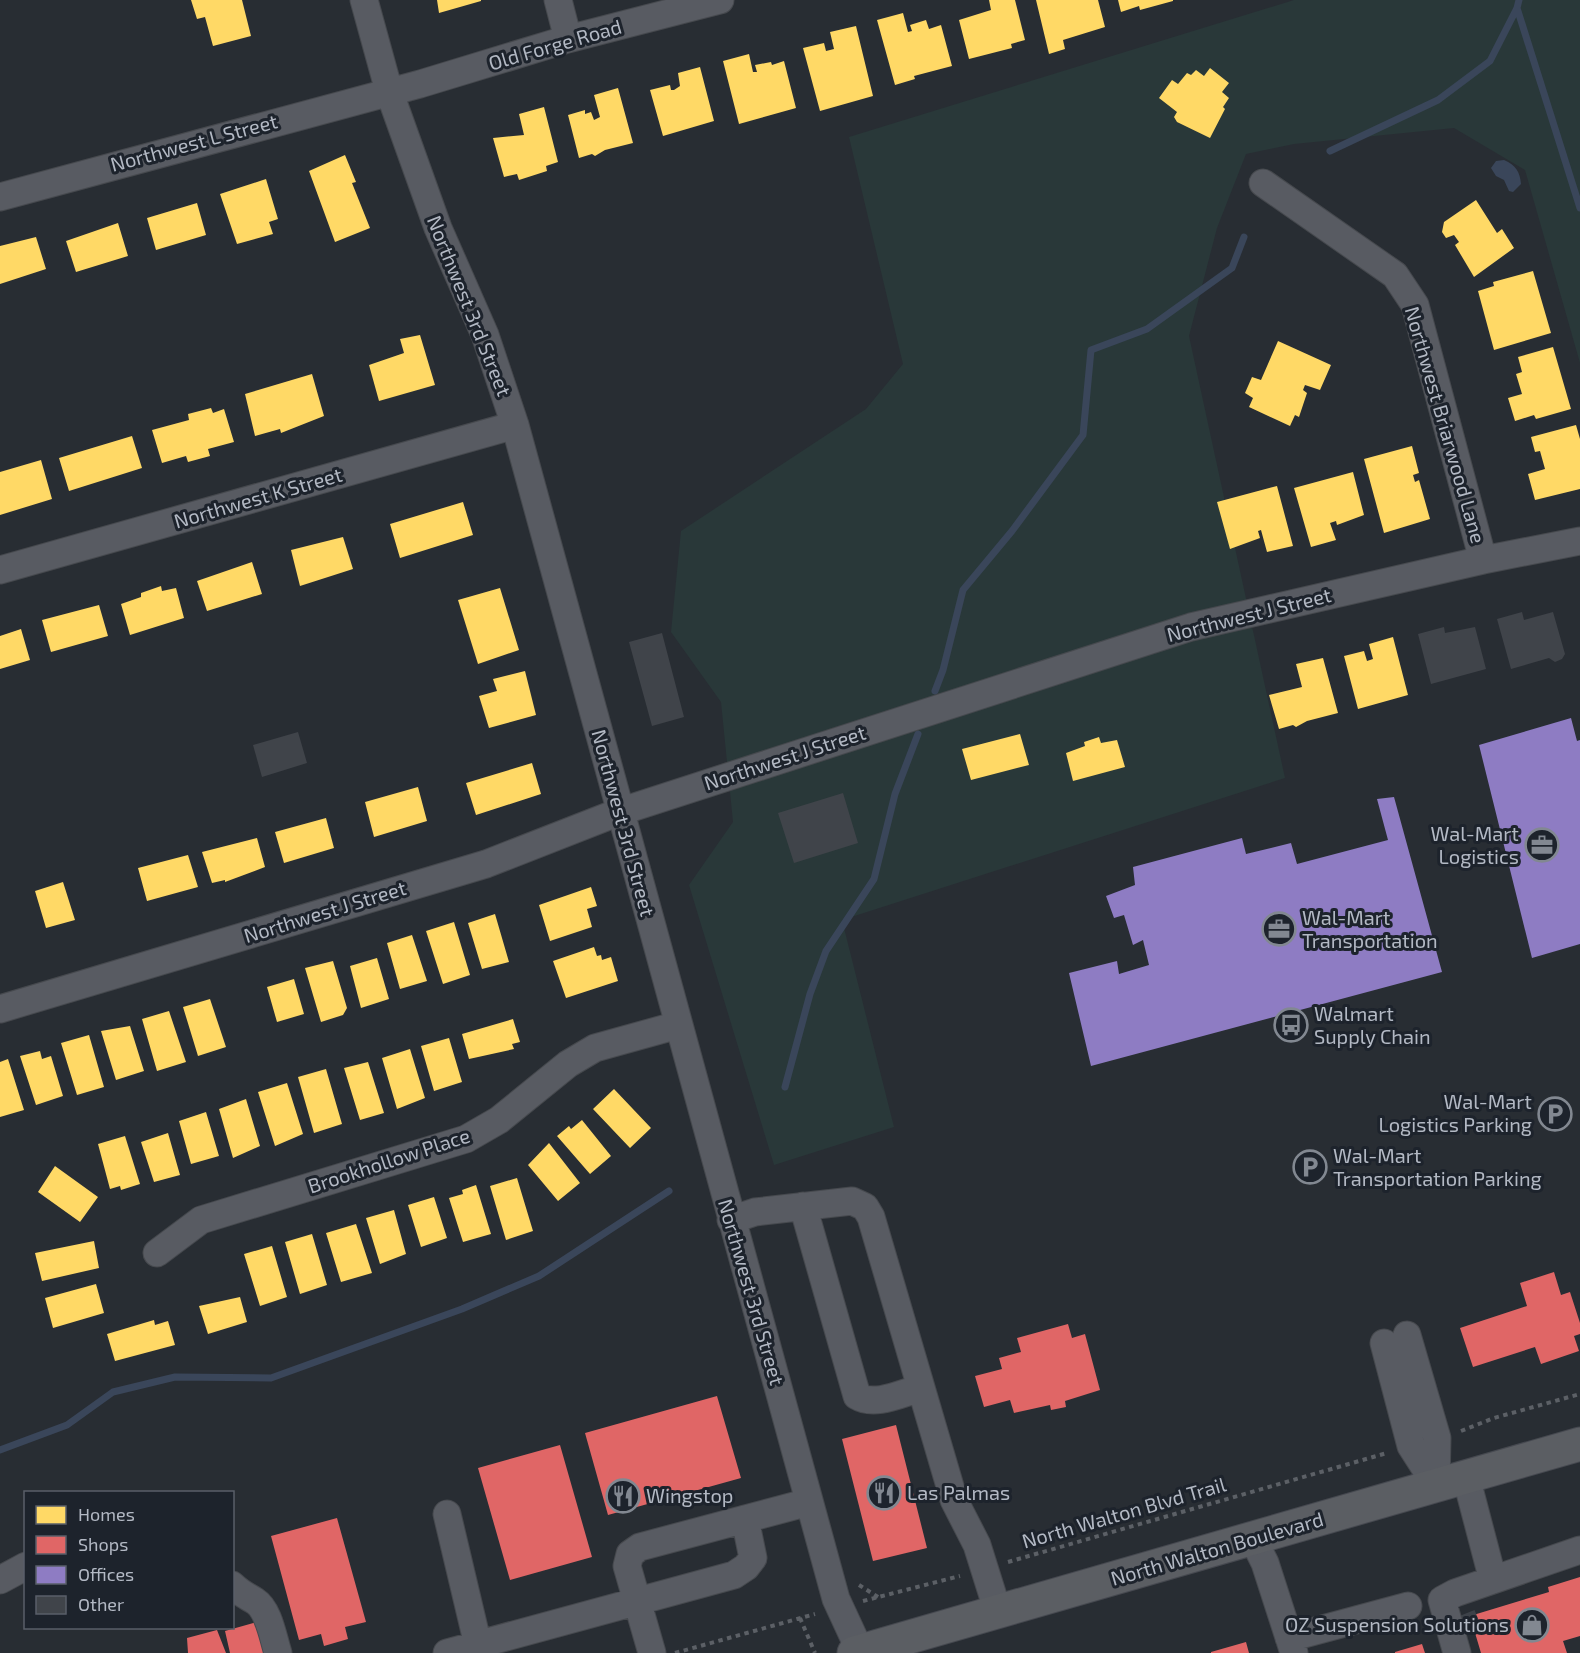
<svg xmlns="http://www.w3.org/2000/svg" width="1580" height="1653" viewBox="0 0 1580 1653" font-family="'Exo 2',sans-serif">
<rect width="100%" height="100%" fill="#282d33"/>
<!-- green -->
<path fill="#293839" d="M 1294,0 L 1580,0 L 1580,363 L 1525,170 L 1454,128 L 1294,144 L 1246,154 L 1217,228 L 1189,336 L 1285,778 L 842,920 L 894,1127 L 774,1165 L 689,885 L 733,822 L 721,702 L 671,632 L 681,531 L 866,409 L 903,364 L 849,137 Z"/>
<!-- water -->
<path fill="#3a465a" d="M 1504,160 C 1516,165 1520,172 1521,184 L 1513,192 L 1509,191 L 1504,180 L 1496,176 L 1491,168 L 1496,161 Z"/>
<!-- homes -->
<path fill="#ffd966" d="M 191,0 L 242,0 L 251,36 L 213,46 L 205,17 L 197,19 Z
M 437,0 L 481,0 L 481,1 L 439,13 Z
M 989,0 L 1015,0 L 1025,40 L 1011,44 L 1012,48 L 969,59 L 959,20 L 991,10 Z
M 1036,0 L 1098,0 L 1105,27 L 1063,40 L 1065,49 L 1049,54 Z
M 1118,0 L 1173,0 L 1173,1 L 1140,10 L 1139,6 L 1121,12 Z
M 903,13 L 908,32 L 912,31 L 910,25 L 926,20 L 929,29 L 941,25 L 952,66 L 914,76 L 915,79 L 895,85 L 877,20 Z
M 856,26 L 873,96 L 820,111 L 803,48 L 824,43 L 826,51 L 834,49 L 830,32 Z
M 749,54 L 753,72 L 757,72 L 755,65 L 771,62 L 772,65 L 784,61 L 796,108 L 739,124 L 723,61 Z
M 700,67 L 714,121 L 663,136 L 650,90 L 670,85 L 671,90 L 674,90 L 680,86 L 678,73 Z
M 1210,68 L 1229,83 L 1222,92 L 1229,98 L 1223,107 L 1225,109 L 1210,138 L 1177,122 L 1174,117 L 1177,112 L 1159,98 L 1172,80 L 1178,84 L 1187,73 L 1191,75 L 1196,70 L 1204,76 Z
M 618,88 L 633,143 L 605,150 L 595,156 L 592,154 L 579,158 L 568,115 L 585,110 L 585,114 L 591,112 L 594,120 L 600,117 L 594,95 Z
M 544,107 L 558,162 L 546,166 L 547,171 L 519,180 L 517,174 L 504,177 L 493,138 L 524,135 L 519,114 Z
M 345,155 L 356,182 L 352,183 L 370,228 L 335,242 L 309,171 Z
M 266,179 L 278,219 L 269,222 L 273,234 L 237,244 L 220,194 Z
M 1476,200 L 1497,233 L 1502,229 L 1514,248 L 1474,277 L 1455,245 L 1459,242 L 1454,235 L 1446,238 L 1442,232 L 1444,222 Z
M 197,203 L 206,235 L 156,250 L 147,218 Z
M 118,223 L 128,256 L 76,272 L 66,241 Z
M 36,237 L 46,269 L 0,284 L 0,246 Z
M 1533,271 L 1551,333 L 1494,350 L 1478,291 L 1494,286 L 1493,282 Z
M 420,335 L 435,385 L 379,401 L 369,365 L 404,353 L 400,339 Z
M 1278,341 L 1331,365 L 1320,390 L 1305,385 L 1303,390 L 1307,393 L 1299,417 L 1295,415 L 1290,426 L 1249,407 L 1253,398 L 1245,393 L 1252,377 L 1261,380 Z
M 1553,347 L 1571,409 L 1536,419 L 1534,415 L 1515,421 L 1508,398 L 1522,394 L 1516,374 L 1522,372 L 1518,357 Z
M 312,374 L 324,416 L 281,433 L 280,429 L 255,436 L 245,394 Z
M 211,408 L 213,413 L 224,409 L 234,442 L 208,449 L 210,456 L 188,462 L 186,456 L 162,463 L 152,430 L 189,420 L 188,414 Z
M 1576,425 L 1580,439 L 1580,489 L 1535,500 L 1528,474 L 1545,469 L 1540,451 L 1535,452 L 1531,437 Z
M 132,436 L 142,468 L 69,491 L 59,458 Z
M 1412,446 L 1419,473 L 1413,475 L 1415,482 L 1419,480 L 1430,519 L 1384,533 L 1364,459 Z
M 41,460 L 52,499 L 0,515 L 0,472 Z
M 1353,472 L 1364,515 L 1337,525 L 1336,521 L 1330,523 L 1336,540 L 1311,547 L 1294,488 Z
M 1277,486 L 1293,546 L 1267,552 L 1261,530 L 1258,531 L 1260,538 L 1230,549 L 1217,502 Z
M 463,502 L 473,535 L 400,558 L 390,524 Z
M 343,537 L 353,569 L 300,586 L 291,550 Z
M 252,562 L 262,594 L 207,611 L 197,581 Z
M 161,586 L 162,591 L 176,588 L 184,618 L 130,635 L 121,604 L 141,597 L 141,593 Z
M 500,588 L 519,650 L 478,664 L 458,600 Z
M 99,605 L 108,636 L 51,652 L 42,620 Z
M 21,629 L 30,660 L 0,669 L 0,636 Z
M 1393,637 L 1408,695 L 1358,709 L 1344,656 L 1364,651 L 1367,661 L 1373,659 L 1369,644 Z
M 1323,658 L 1338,713 L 1307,721 L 1296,727 L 1293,725 L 1279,729 L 1269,695 L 1302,687 L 1296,664 Z
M 525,671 L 536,715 L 489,728 L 479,696 L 497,691 L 493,679 Z
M 1020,734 L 1029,765 L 971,780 L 962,749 Z
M 1099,737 L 1101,743 L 1117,740 L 1125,767 L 1073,781 L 1066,753 L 1085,746 L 1084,742 Z
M 532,763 L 541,794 L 476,815 L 466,783 Z
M 418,787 L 427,821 L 374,837 L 365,802 Z
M 326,818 L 334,848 L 284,863 L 275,832 Z
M 257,838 L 265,867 L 225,882 L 225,880 L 212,883 L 202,852 Z
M 188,855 L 198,887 L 147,901 L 138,868 Z
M 63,882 L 75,920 L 46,928 L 35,891 Z
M 591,887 L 597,906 L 587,909 L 592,927 L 550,941 L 539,905 Z
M 495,914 L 509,962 L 482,969 L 468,923 Z
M 454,922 L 470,975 L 443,984 L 426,931 Z
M 412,935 L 427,981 L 400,989 L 387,943 Z
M 594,947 L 597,956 L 601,955 L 602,960 L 611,957 L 618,981 L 566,998 L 553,961 Z
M 377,958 L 389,999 L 361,1008 L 350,966 Z
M 333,961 L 347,1008 L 343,1015 L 321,1022 L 305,968 Z
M 294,979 L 304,1014 L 277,1022 L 267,987 Z
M 210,999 L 226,1047 L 198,1056 L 183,1007 Z
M 169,1011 L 186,1062 L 157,1071 L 142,1019 Z
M 513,1019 L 520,1042 L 512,1044 L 514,1049 L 469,1059 L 462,1034 Z
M 130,1026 L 144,1071 L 116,1080 L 101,1031 Z
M 89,1035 L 104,1087 L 77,1095 L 61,1043 Z
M 449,1038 L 462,1082 L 434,1091 L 421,1046 Z
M 410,1049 L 425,1098 L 397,1109 L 382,1058 Z
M 40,1051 L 42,1059 L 51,1056 L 63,1096 L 36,1105 L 20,1056 Z
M 8,1059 L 24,1110 L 0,1117 L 0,1062 Z
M 368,1062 L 384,1113 L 360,1120 L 344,1068 Z
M 326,1069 L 342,1124 L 314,1133 L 298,1077 Z
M 287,1083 L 303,1134 L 275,1146 L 258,1092 Z
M 614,1089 L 651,1128 L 630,1148 L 593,1109 Z
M 246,1099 L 260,1146 L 233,1158 L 219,1109 Z
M 206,1112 L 219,1156 L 191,1164 L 179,1121 Z
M 582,1120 L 611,1156 L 590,1174 L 557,1136 L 569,1126 L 571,1129 Z
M 168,1133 L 180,1175 L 154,1182 L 141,1142 Z
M 125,1136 L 140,1184 L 121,1190 L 120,1186 L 110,1189 L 98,1144 Z
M 549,1143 L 580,1183 L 558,1201 L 528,1165 Z
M 55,1166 L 98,1197 L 80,1222 L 38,1192 Z
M 517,1178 L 533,1231 L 506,1240 L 490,1186 Z
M 476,1185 L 491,1234 L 463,1242 L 449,1198 L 463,1194 L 462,1190 Z
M 434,1197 L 447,1238 L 421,1247 L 408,1205 Z
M 394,1210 L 406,1254 L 380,1264 L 366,1218 Z
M 356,1224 L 372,1273 L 341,1282 L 326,1233 Z
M 312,1234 L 327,1285 L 300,1294 L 285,1242 Z
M 94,1241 L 99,1268 L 42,1281 L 35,1253 Z
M 272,1246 L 287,1297 L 260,1306 L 244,1254 Z
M 96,1284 L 104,1313 L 53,1328 L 45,1298 Z
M 240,1297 L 247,1322 L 208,1334 L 199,1306 Z
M 154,1320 L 155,1325 L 168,1321 L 175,1345 L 115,1361 L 107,1334 Z"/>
<!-- shops -->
<path fill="#e06666" d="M 1554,1272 L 1561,1295 L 1570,1292 L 1580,1323 L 1580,1334 L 1574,1336 L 1579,1351 L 1541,1364 L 1535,1347 L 1473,1367 L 1460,1328 L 1527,1306 L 1520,1283 Z
M 1068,1324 L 1072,1338 L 1085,1334 L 1100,1390 L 1065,1401 L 1066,1407 L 1051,1410 L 1050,1405 L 1014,1413 L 1010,1400 L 984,1407 L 975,1376 L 1002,1369 L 999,1358 L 1021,1352 L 1017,1338 Z
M 717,1396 L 741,1478 L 608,1515 L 585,1433 Z
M 896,1425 L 927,1548 L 873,1561 L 842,1439 Z
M 560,1445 L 592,1557 L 510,1580 L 478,1468 Z
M 337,1518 L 366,1622 L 345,1627 L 348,1639 L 324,1646 L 321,1634 L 299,1640 L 271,1536 Z
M 1580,1577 L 1580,1636 L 1563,1641 L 1567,1653 L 1481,1653 L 1470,1616 L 1549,1592 L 1548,1587 Z
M 260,1621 L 268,1653 L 230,1653 L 225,1631 Z
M 217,1630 L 226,1653 L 188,1653 L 187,1638 Z
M 1246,1642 L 1249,1653 L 1211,1653 L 1211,1652 Z
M 1422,1644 L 1425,1653 L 1395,1653 L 1395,1652 Z"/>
<!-- offices -->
<path fill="#8e7cc3" d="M 1571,718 L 1577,741 L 1580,740 L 1580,944 L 1532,958 L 1479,745 Z
M 1394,797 L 1442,972 L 1091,1066 L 1069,973 L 1117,961 L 1119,974 L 1149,965 L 1143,940 L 1133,945 L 1124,915 L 1114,918 L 1106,896 L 1135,885 L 1133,867 L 1242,838 L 1246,854 L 1291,843 L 1297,864 L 1388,840 L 1377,799 Z"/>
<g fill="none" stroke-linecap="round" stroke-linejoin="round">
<!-- stream -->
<path stroke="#3a465a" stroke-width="7" d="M 1519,0 L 1517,8 L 1580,208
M 1330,151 L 1438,100 L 1490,61 L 1517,8
M 935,691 L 943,670 L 963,590 L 1012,531 L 1083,435 L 1091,350 L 1147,329 L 1232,268 L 1244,237
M 785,1087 L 810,994 L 826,951 L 874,879 L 895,794 L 918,734
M 0,1450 L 67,1425 L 113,1392 L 175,1377 L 271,1378 L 462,1309 L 539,1276 L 669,1191"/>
</g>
<!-- building -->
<path fill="#40444a" d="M 1522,612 L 1524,620 L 1553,612 L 1565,654 L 1562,659 L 1555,662 L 1549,658 L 1511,669 L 1497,619 Z
M 1444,627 L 1445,633 L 1475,627 L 1486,669 L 1431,684 L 1418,634 Z
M 662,633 L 684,717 L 652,726 L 629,642 Z
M 298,732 L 307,763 L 262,777 L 253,745 Z
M 843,793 L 858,843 L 794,863 L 778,813 Z"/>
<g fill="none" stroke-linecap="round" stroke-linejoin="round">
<!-- minor-tunnel -->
<path stroke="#3d4249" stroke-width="27" stroke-dasharray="27 14" stroke-linecap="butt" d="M 1462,1615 L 1466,1625"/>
<defs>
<path id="minor" d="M 364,0 L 389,91 L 438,228 L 485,335 L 515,425 L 836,1599 L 861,1653
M 558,0 L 568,39
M 1263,183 L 1395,275 L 1415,305 L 1483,560
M 0,197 L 420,84 L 568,39 L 720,0
M 0,570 L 515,425
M 0,1009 L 486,864 L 619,812 L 1191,627 L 1483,560 L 1580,541
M 803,1206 L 857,1396 C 875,1407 902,1393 921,1388
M 731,1220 L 755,1212 L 852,1201 L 865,1207 L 871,1217 L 954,1500 L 977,1545 L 998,1612
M 157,1253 L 201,1220 L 466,1139 L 499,1120 L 568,1064 L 595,1048 L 678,1025
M 1407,1335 L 1437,1438 L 1436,1485
M 1384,1343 L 1411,1446 L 1436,1485
M 1466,1477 L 1493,1580
M 447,1514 L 478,1645
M 1253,1539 L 1265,1563 L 1294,1653
M 0,1580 L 26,1566
M 232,1585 C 240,1593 247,1596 255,1601 C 269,1610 273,1638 278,1653
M 1289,1638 L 1408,1606
M 447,1653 L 734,1575 L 746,1567 L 753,1558 L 745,1519
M 652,1653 L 627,1566 L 630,1554 L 640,1547 L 809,1502
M 1457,1653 L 1442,1600 L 1455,1593 L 1580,1550"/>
<path id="major" d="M 854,1653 L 1580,1444"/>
</defs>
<!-- minor casing -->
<use href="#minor" stroke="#46494e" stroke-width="29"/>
<!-- major casing -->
<use href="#major" stroke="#464950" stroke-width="35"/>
<!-- path -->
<path stroke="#5c6066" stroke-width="4" stroke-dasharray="4.5 4.5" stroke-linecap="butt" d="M 1461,1431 L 1494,1418 L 1580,1394
M 1008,1562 L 1387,1453
M 859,1585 L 878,1597
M 863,1601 L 960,1576
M 800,1618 L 815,1653
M 675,1653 L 815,1614"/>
<!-- minor -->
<use href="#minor" stroke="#585b62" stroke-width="27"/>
<!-- major -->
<use href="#major" stroke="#5b5e63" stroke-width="33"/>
</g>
<!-- icons -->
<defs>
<symbol id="office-ring" viewBox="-11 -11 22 22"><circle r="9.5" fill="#1d232c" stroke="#828891" stroke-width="1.5"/><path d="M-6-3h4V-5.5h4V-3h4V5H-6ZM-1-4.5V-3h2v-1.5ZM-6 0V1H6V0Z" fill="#828891"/></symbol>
<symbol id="bus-ring" viewBox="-11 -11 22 22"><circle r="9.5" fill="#1d232c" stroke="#828891" stroke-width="1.5"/><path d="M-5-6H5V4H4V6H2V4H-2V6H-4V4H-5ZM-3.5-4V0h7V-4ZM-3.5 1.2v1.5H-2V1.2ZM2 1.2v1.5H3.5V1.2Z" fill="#828891"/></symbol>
<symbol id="parking-ring" viewBox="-11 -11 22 22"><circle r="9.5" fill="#1d232c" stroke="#828891" stroke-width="1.5"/><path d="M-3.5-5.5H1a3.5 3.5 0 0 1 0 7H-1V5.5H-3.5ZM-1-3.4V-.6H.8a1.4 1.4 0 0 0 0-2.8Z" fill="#828891"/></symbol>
<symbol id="restaurant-ring" viewBox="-11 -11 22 22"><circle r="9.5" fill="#1d232c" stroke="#828891" stroke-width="1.5"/><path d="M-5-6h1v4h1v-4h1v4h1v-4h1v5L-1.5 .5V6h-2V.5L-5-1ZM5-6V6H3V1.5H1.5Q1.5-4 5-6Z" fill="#828891"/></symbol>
<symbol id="shop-ring" viewBox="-11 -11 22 22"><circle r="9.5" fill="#1d232c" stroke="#828891" stroke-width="1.5"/><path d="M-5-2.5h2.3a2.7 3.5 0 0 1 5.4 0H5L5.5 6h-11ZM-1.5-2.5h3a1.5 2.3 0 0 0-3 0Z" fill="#828891"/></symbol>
</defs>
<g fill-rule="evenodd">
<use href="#office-ring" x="1523" y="826" width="38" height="38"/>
<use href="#office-ring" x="1260" y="910" width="38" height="38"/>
<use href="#bus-ring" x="1272" y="1006" width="38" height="38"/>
<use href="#parking-ring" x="1536" y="1095" width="38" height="38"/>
<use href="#parking-ring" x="1291" y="1148" width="38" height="38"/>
<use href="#restaurant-ring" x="865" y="1474" width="38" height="38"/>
<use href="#restaurant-ring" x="604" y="1477" width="38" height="38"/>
<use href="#shop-ring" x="1513" y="1606" width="38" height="38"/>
</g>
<g text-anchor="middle" stroke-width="6" stroke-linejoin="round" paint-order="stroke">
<!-- street labels -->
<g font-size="20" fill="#b3b9c4" stroke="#1d232c">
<text transform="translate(555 45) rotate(-16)" y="7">Old Forge Road</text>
<text transform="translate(194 143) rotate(-15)" y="7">Northwest L Street</text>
<text transform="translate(469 306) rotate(68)" y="7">Northwest 3rd Street</text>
<text transform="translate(1445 425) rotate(74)" y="7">Northwest Briarwood Lane</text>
<text transform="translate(258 498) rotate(-16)" y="7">Northwest K Street</text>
<text transform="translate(1249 615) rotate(-14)" y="7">Northwest J Street</text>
<text transform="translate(785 758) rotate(-18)" y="7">Northwest J Street</text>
<text transform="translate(623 823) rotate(75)" y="7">Northwest 3rd Street</text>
<text transform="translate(325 912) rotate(-17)" y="7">Northwest J Street</text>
<text transform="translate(389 1161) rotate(-18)" y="7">Brookhollow Place</text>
<text transform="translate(751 1292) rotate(74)" y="7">Northwest 3rd Street</text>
<text transform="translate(1124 1513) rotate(-16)" y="7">North Walton Blvd Trail</text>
<text transform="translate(1217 1549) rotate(-16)" y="7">North Walton Boulevard</text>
</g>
<!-- poi labels -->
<g font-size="20" fill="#b3b9c4" stroke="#1d232c" text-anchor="start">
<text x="1519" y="841" text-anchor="end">Wal-Mart<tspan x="1519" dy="23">Logistics</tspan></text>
<text x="1302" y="925">Wal-Mart<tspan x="1302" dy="23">Transportation</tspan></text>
<text x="1314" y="1021">Walmart<tspan x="1314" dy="23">Supply Chain</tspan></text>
<text x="1532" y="1109" text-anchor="end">Wal-Mart<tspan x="1532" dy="23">Logistics Parking</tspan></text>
<text x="1333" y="1163">Wal-Mart<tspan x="1333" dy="23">Transportation Parking</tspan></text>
<text x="907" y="1500">Las Palmas</text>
<text x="646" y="1503">Wingstop</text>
<text x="1509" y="1632" text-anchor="end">OZ Suspension Solutions</text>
</g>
</g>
<!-- legend -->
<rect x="24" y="1491" width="210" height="138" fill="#1d232c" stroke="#595f69" stroke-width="1.5"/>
<rect x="36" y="1506" width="30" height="18" fill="#ffd966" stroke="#595f69" stroke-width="1.5"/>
<text x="78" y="1521" font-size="18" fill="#b3b9c4">Homes</text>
<rect x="36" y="1536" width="30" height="18" fill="#e06666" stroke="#595f69" stroke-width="1.5"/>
<text x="78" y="1551" font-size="18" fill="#b3b9c4">Shops</text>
<rect x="36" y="1566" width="30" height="18" fill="#8e7cc3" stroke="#595f69" stroke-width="1.5"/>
<text x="78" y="1581" font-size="18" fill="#b3b9c4">Offices</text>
<rect x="36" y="1596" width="30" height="18" fill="#40444a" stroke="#595f69" stroke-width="1.5"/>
<text x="78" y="1611" font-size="18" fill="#b3b9c4">Other</text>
</svg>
